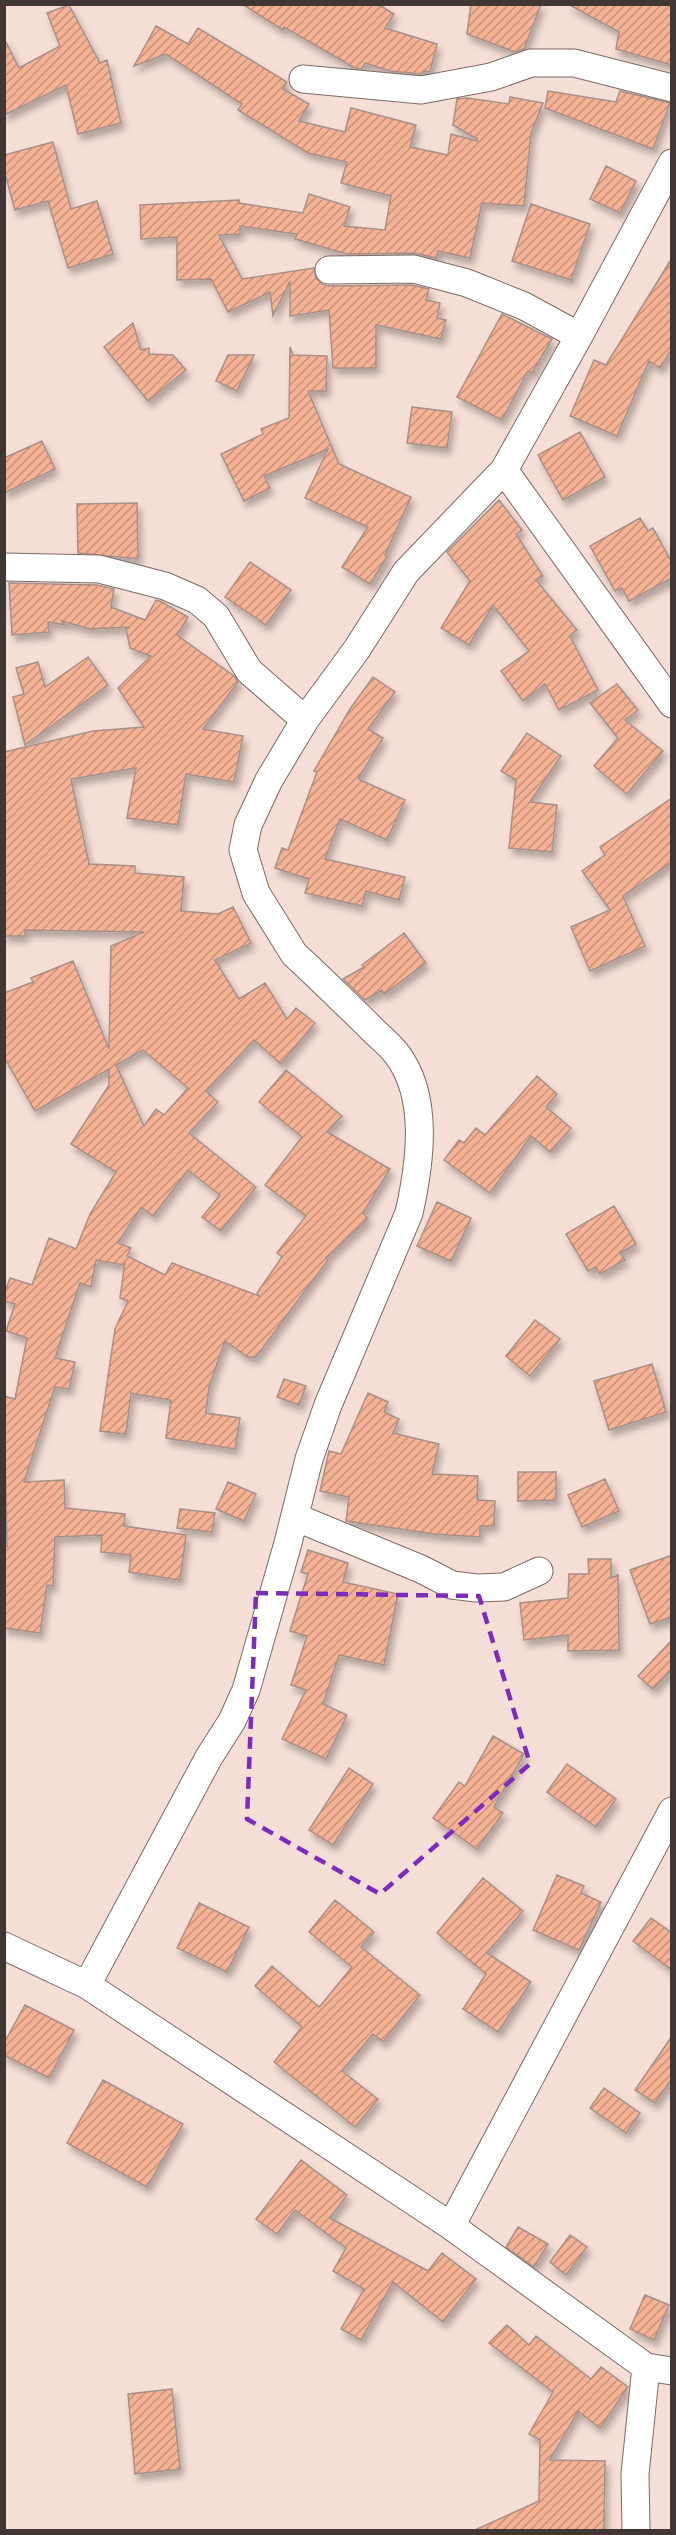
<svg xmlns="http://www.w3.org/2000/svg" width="676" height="2535" viewBox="0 0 676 2535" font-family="'PT Sans Narrow',sans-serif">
<defs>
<pattern id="building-hatch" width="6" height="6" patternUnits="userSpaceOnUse" patternTransform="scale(1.5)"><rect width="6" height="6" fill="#f5b193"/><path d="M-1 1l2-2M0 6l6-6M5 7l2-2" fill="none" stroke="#c89179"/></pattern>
<filter id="shadow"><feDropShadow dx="3.5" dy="6" stdDeviation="3" flood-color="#0004"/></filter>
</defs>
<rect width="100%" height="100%" fill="#f4ded6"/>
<!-- building -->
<path fill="url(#building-hatch)" stroke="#a59189" stroke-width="1.5" fill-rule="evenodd" filter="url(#shadow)" d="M 242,4 L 378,4 L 394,14 L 385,28 L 437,44 L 430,72 L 423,71 L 420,74 L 390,71 L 365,63 L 362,69 L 355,68 L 284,27 L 283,30 Z
M 471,4 L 541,4 L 524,49 L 515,52 L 467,34 Z
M 568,4 L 672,4 L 672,65 L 616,49 L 619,32 Z
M 69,5 L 100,63 L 107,60 L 121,123 L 78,134 L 66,85 L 4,115 L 4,38 L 19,68 L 60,46 L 47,13 Z
M 156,26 L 188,44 L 198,28 L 287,82 L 283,89 L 309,104 L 299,121 L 345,132 L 351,108 L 416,125 L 410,147 L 448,155 L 451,134 L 477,141 L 477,139 L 453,125 L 457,99 L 467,98 L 509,104 L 510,97 L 543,103 L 531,133 L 524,206 L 482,203 L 470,258 L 438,251 L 436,258 L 414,253 L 347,254 L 295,239 L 297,234 L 240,226 L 240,234 L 219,235 L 242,279 L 314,268 L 316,278 L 322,284 L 329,286 L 412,285 L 429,289 L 426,300 L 440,303 L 437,318 L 446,320 L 441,339 L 376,325 L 376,368 L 333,368 L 329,310 L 290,316 L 290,281 L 273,316 L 270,292 L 228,312 L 211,279 L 177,280 L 177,237 L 141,239 L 140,205 L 239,200 L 239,203 L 303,213 L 309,194 L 350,207 L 344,226 L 385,230 L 391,196 L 341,183 L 347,162 L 308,153 L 238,110 L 242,104 L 166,54 L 134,66 Z
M 548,91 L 616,102 L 620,91 L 670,103 L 653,149 L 545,108 Z
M 53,142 L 71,209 L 97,201 L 113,254 L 68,268 L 48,201 L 15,210 L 4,170 L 4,155 Z
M 606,166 L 636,181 L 620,213 L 590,199 Z
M 531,204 L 590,224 L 571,280 L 512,261 Z
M 672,258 L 672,349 L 660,368 L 649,361 L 617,436 L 570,416 L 594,360 L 606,365 Z
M 502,314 L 552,339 L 532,373 L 528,371 L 502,420 L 457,397 Z
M 133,323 L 141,350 L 149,348 L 149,354 L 173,355 L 186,370 L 148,401 L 104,347 Z
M 290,347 L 293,355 L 327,356 L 326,391 L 308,391 L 339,464 L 411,497 L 385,555 L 387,557 L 370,584 L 342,567 L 368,527 L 305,498 L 328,449 L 264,476 L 270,488 L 244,501 L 221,454 L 263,434 L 261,429 L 289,418 Z
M 228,355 L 254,355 L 237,391 L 216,381 Z
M 412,407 L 452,412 L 447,448 L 407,443 Z
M 580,432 L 605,477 L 563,500 L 538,455 Z
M 42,441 L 55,469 L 4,493 L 4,458 Z
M 499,500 L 522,530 L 516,534 L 543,576 L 536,580 L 577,630 L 570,636 L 598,690 L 559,710 L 545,684 L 523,701 L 501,671 L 529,651 L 493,605 L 469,645 L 441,628 L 470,581 L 447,552 Z
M 137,503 L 138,559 L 78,553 L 77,504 Z
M 640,518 L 648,531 L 653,528 L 672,563 L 672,578 L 629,601 L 622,588 L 615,591 L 590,546 Z
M 250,562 L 291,590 L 266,625 L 225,597 Z
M 9,583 L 97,585 L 114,589 L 111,607 L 145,620 L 156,600 L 160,601 L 188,617 L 177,635 L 234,676 L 238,682 L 203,729 L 243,736 L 234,782 L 186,774 L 178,825 L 127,818 L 136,768 L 71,779 L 89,864 L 135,866 L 135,873 L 184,877 L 181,911 L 218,914 L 233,907 L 251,943 L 215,960 L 239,999 L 265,983 L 287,1019 L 296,1008 L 315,1023 L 281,1064 L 254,1040 L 206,1091 L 218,1102 L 189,1133 L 256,1187 L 221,1231 L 202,1217 L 220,1195 L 188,1170 L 153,1216 L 141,1207 L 118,1243 L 131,1248 L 127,1256 L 165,1275 L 172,1263 L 259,1296 L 257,1293 L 282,1257 L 277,1253 L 306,1216 L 265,1185 L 302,1137 L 259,1102 L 286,1070 L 342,1116 L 327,1132 L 390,1169 L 363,1213 L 368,1219 L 326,1258 L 328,1260 L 256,1357 L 248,1357 L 225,1341 L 209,1387 L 206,1413 L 240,1418 L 235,1449 L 166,1438 L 171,1400 L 131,1393 L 126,1434 L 100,1431 L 115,1329 L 128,1301 L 120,1298 L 125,1262 L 124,1265 L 96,1260 L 91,1287 L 80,1283 L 55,1358 L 75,1362 L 69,1389 L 55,1387 L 24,1482 L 64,1480 L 65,1508 L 125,1514 L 124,1526 L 186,1535 L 180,1580 L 129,1572 L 131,1555 L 101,1552 L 102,1535 L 55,1537 L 53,1586 L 47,1585 L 40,1633 L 4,1628 L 4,1547 L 7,1547 L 4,1396 L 15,1399 L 27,1338 L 6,1331 L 15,1304 L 4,1301 L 4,1295 L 10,1278 L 32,1285 L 49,1238 L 76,1249 L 90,1214 L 116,1172 L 71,1144 L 109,1085 L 109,1069 L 35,1111 L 4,1057 L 4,993 L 33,982 L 31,978 L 73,961 L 109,1049 L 111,946 L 144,932 L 25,930 L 25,936 L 4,936 L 4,752 L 93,731 L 144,727 L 118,688 L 151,656 L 130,648 L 126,629 L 130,627 L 90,629 L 62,621 L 65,625 L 48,622 L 49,632 L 12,635 ZM 143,1050 L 188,1088 L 164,1115 L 156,1109 L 144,1126 L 116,1065 Z
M 88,657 L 108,685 L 25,745 L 13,697 L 24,694 L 16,668 L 38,662 L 45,687 Z
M 373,677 L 395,692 L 368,729 L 383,738 L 358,779 L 405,800 L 387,840 L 340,819 L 325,859 L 405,877 L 399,900 L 366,891 L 362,906 L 305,893 L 309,879 L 275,868 L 282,848 L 288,850 L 317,772 L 314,771 L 350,709 Z
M 617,684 L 638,710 L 625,720 L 663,751 L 627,794 L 594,766 L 618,738 L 590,703 Z
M 527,733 L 561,756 L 530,802 L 557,805 L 552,852 L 509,848 L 516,780 L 501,771 Z
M 672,798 L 672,862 L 623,896 L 645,946 L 590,971 L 571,927 L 610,910 L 582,871 L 605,855 L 600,847 Z
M 404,933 L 426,963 L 384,994 L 382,990 L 365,1000 L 343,979 L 364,967 L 362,965 Z
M 537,1076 L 557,1094 L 546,1107 L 571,1128 L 550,1152 L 531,1136 L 490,1193 L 444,1160 L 459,1140 L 464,1143 L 476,1128 L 485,1135 Z
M 437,1202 L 471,1218 L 451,1261 L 417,1246 Z
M 614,1206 L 636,1244 L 620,1253 L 625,1260 L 600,1274 L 596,1267 L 588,1271 L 566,1234 Z
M 535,1320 L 560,1339 L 530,1376 L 506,1356 Z
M 652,1364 L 666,1412 L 609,1430 L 594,1381 Z
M 284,1379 L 306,1386 L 299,1405 L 277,1397 Z
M 368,1393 L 388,1402 L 384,1412 L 399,1419 L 393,1433 L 439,1444 L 432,1474 L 478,1476 L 477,1500 L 495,1501 L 494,1526 L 480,1526 L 480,1537 L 434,1534 L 346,1521 L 349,1497 L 320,1491 L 329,1451 L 341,1454 Z
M 518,1472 L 556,1472 L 556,1500 L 518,1501 Z
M 605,1479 L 619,1511 L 582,1527 L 568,1495 Z
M 228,1482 L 256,1494 L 244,1521 L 216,1509 Z
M 180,1509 L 215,1513 L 212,1532 L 177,1528 Z
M 308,1550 L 348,1563 L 343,1582 L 398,1594 L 384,1665 L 339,1655 L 323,1704 L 347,1715 L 326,1759 L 282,1739 L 306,1690 L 291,1685 L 307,1636 L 290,1631 L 308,1574 L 301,1572 Z
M 672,1555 L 672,1617 L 650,1624 L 630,1570 Z
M 588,1559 L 611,1559 L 611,1578 L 618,1575 L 619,1650 L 568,1651 L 568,1635 L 524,1640 L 520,1603 L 568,1598 L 569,1574 L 589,1574 Z
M 672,1640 L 672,1669 L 653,1689 L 638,1676 Z
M 493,1736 L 524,1754 L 494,1807 L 503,1813 L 477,1849 L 433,1818 L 459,1782 L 465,1786 Z
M 567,1764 L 616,1799 L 596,1827 L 547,1792 Z
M 349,1768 L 373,1784 L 333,1845 L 309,1830 Z
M 557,1875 L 584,1886 L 581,1893 L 601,1902 L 579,1950 L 533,1930 Z
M 483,1878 L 523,1911 L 487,1953 L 531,1982 L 498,2032 L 463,2009 L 486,1974 L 437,1933 Z
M 335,1900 L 374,1932 L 361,1947 L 420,1995 L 383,2042 L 373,2034 L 342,2071 L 378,2099 L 355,2127 L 274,2062 L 302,2027 L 255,1986 L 272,1966 L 319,2007 L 321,2005 L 352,1967 L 309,1932 Z
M 199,1903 L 249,1927 L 227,1972 L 177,1948 Z
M 651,1918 L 672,1933 L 672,1970 L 633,1941 Z
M 25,2005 L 74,2030 L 49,2078 L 4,2055 L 4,2043 Z
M 672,2036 L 672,2078 L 655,2103 L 635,2090 Z
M 103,2080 L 183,2124 L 147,2187 L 67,2143 Z
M 604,2088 L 640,2113 L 626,2133 L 590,2108 Z
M 301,2160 L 347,2195 L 330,2218 L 428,2271 L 442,2253 L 476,2279 L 443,2322 L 393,2282 L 361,2340 L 341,2329 L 364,2289 L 333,2271 L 346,2248 L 295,2210 L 277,2234 L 256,2219 Z
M 518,2227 L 548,2244 L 534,2267 L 506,2247 Z
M 570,2235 L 587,2247 L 566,2275 L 550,2262 Z
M 645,2295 L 669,2305 L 654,2340 L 630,2329 Z
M 507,2325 L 529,2345 L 536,2336 L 591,2379 L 601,2367 L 628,2387 L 600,2428 L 578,2411 L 550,2460 L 605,2461 L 604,2530 L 475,2530 L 539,2501 L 540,2440 L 529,2434 L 553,2392 L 489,2343 Z
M 172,2389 L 180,2469 L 135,2474 L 128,2394 Z"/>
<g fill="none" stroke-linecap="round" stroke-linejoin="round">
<defs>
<path id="street" d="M 303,79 L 421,90 L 491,77 L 531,63 L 574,63 L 672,88
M 329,270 L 414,269 L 467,283 L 524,306 L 579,336
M 504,470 L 672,704
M 4,567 L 99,569 L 165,586 L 197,600 L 216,616 L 249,671 L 305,720
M 295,1517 L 421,1569 L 452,1585 L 476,1588 L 504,1587 L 539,1571
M 4,1946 L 87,1985 L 451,2226 L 646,2367 L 672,2371
M 87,1985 L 209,1757 L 232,1721 L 246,1690 L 288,1543 L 309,1459 L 328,1405 L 409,1213 C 420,1164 430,1096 396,1053 C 388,1043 376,1034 367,1024 C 343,1001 319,977 294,954 L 256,893 L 243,850 L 248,825 L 269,780 L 305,720 L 357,649 L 406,572 L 504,470 L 579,336 L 672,163
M 451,2226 L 672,1811
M 636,2530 L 635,2474 L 646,2367"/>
</defs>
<!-- street casing -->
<use href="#street" stroke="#7d6a63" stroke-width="29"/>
<!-- street -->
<use href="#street" stroke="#fff" stroke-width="27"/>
</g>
<!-- marked area -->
<path fill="none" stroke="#7b2cbf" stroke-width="4.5" stroke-dasharray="12 8" stroke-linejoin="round" d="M 256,1593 L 479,1596 L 530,1764 L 380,1894 L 247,1819 Z"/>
<!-- border -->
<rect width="676" height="2535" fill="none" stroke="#403734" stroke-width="12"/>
</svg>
